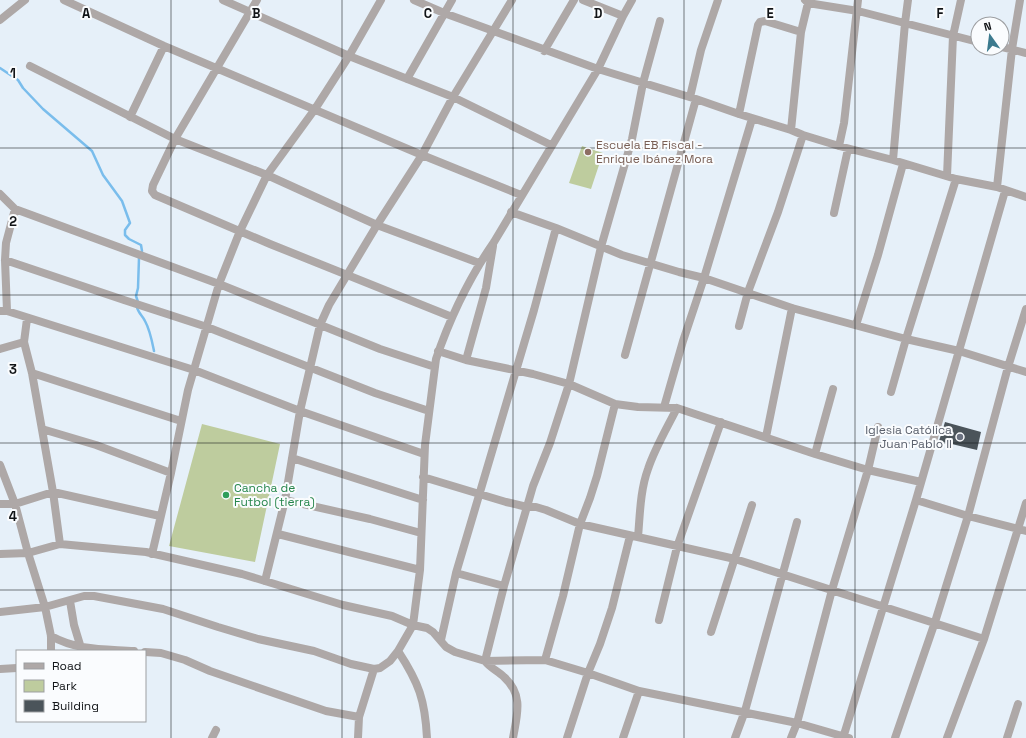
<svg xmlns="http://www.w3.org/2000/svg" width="1026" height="738" viewBox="0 0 1026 738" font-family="'Space Grotesk',sans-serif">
<rect width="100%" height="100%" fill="#e6f0f9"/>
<!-- green -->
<path fill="#becc9e" d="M 582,146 L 603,153 L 591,189 L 569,183 Z
M 202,424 L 280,444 L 255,562 L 169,546 Z"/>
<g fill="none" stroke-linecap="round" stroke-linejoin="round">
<!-- stream -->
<path stroke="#7abdec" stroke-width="2.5" d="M 0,68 L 18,80 L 23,88 L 43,109 L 92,151 L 103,175 L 122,201 L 130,223 L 125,230 L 125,235 L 129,239 L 141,245 L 142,251 L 139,258 L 138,288 L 136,296 L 138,302
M 137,307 C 138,313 143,316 145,321 C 150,330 152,341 154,351"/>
</g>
<!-- building -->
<path fill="#4b545a" d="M 945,422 L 981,432 L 977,450 L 939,441 Z"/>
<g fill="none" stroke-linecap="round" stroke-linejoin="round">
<!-- street -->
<path stroke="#aea8a7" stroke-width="8" d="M 64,0 L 164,46 L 422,155 L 521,195
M 223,0 L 349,56 L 453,97 L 551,145
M 257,0 L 175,139 L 153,185 L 152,191 L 155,195 L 270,244 L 452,317
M 414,0 L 444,13 L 598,69 L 696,99 L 739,114 L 791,130 L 803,135 L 839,146 L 893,160 L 956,179 L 997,187 L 1026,197
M 583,0 L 623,16
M 805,0 L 808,3 L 858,11 L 978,42
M 0,20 L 25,0
M 1002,47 L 1026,53
M 544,51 L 574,0
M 30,66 L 175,139 L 267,175 L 377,225 L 479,263
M 407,79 L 452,0
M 690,97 L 701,50 L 718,0
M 739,114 L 758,25 L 760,22 L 765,21 L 801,32
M 130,117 L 164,46
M 791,130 L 801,32 L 808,3
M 839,146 L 844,123 L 858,0
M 893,160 L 905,23 L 908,0
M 947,176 L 953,36 L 961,0
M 997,187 L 1012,49 L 1020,0
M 0,194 L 15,209 L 6,243 L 5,260 L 7,311
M 15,209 L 219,284 L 380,349 L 435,367
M 511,212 L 556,228 L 622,255 L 679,272 L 704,278 L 792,308 L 906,339 L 959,351 L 1026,372
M 834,213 L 848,149
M 5,260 L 124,300 L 207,327 L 375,393 L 429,411
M 0,311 L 7,311 L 194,370 L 300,411 L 424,454
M 27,319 L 24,342 L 32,373 L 53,492 L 60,544
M 856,325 L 878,255 L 903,164
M 739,326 L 748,292 L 778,212 L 803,135
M 0,349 L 24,342
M 438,351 L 466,360 L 533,374 L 569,384 L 615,404 L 638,407 L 677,408 L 815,454 L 868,470 L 921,482
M 625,355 L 696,99
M 466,360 L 486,288 L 493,246
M 32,373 L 181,421
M 891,392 L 906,339 L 956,179
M 664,407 L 683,341 L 704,278 L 752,119
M 42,429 L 96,445 L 171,473
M 766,437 L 792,308
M 815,454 L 833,389
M 292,458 L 423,500
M 0,465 L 15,504 L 28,553 L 45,607 L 51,636 L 51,651
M 423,477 L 506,502 L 527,507 L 536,507 L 546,510 L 580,524 L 735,559 L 984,639
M 285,500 L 370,519 L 421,533
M 916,500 L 968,516 L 1026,531
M 0,504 L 15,504 L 53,492 L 160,516
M 278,534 L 420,570
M 638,537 C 640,515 640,491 648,469 C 655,448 667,428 677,408
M 0,554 L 28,553 L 60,544 L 146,552 L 242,574 L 343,605 L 392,616 L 413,625 L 427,628 L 433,632 L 446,647 L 455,652 L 485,661 L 545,660 L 588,673 L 639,691 L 797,723 L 849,738
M 152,554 L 171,473 L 188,390 L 219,284 L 240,231 L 267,175 L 315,109 L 349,56 L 381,0
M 456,573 L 504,586
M 265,581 L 285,500 L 300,411 L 320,325 L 329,305 L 377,225 L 422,155 L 453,97 L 512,0
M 70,601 L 74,625 L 81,648
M 0,612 L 45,607 L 84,596 L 94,596 L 163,609 L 218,627 L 258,639 L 314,651 L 351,664 L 374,669
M 659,620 L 677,547 L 721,422
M 711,632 L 752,505
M 51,636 C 78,651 104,649 134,651
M 441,640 L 456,573 L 534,310 L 556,228
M 398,651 C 419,683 425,700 427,738
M 145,652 L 161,653 L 185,660 L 210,671 L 326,711 L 359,717
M 545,660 L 563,596 L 580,524 L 590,498 L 597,476 L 615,404
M 0,669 L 17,668
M 212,738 L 216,730
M 358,738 L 359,717 L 374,669 L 380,668 L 390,661 L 398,651 L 413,625 L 420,570 L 425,445 L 436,359 C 450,318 469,278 494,242 L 598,69 L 623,16 L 632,0
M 513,738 C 517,715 524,695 504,677 C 498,671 490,668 485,661 L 504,586 L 533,486 L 550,443 L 569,384 L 601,247 L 632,139 L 643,83 L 660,21
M 567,738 L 588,673 L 600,644 L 612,608 L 630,536
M 623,738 L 639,691
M 735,738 L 745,711 L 797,522
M 791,738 L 797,723 L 832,590 L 868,470 L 878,427
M 843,738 L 916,500 L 1005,191
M 895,738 L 935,622 L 968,516 L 1008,367 L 1026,309
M 947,738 L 984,639 L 1026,503
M 1007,738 L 1018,704"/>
</g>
<!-- grid -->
<path fill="none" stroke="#111417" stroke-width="1" stroke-opacity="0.55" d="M 171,0 L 171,738M 342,0 L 342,738M 513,0 L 513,738M 684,0 L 684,738M 855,0 L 855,738M 0,148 L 1026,148M 0,295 L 1026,295M 0,443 L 1026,443M 0,590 L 1026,590"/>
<!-- markers -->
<circle fill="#8d6e63" stroke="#fafcfe" stroke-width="1.5" cx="588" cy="152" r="4"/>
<circle fill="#6b7280" stroke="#fafcfe" stroke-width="1.5" cx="960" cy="437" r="4"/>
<circle fill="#2e9e5b" stroke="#fafcfe" stroke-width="1.5" cx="226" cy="495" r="4"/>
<g text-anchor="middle" stroke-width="4" stroke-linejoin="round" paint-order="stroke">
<!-- education labels -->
<g font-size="12" fill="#785e54" stroke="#fafcfe" text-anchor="start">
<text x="596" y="149">Escuela EB Fiscal -<tspan x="596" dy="14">Enrique Ibánez Mora</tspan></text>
</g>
<!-- worship labels -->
<g font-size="12" fill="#5b616d" stroke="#fafcfe" text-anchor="end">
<text x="952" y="434">Iglesia Católica<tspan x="952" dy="14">Juan Pablo II</tspan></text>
</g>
<!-- leisure labels -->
<g font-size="12" fill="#27864d" stroke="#fafcfe" text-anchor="start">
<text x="234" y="492">Cancha de<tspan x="234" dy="14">Futbol (tierra)</tspan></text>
</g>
</g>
<g font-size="13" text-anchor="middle" font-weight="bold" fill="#111417" stroke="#fafcfe" stroke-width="4" stroke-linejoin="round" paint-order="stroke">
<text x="86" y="18">A</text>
<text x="256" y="18">B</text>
<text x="428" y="18">C</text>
<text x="598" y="18">D</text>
<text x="770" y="18">E</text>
<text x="940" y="18">F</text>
<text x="13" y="78">1</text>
<text x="13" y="226">2</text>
<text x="13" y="374">3</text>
<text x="13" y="521">4</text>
</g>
<!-- legend -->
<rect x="16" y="650" width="130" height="72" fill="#fafcfe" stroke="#9d9fa2"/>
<rect x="24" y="663" width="20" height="6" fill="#aea8a7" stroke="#9d9fa2"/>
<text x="52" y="670" font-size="12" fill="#111417">Road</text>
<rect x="24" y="680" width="20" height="12" fill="#becc9e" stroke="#9d9fa2"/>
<text x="52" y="690" font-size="12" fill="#111417">Park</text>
<rect x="24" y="700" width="20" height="12" fill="#4b545a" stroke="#9d9fa2"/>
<text x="52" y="710" font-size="12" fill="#111417">Building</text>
<!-- north arrow -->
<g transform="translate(990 36) rotate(346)"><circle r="19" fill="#fafcfe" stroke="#9d9fa2"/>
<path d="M0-3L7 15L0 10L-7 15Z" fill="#3b7a8e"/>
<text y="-6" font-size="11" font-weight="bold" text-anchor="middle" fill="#111417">N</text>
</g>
</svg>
